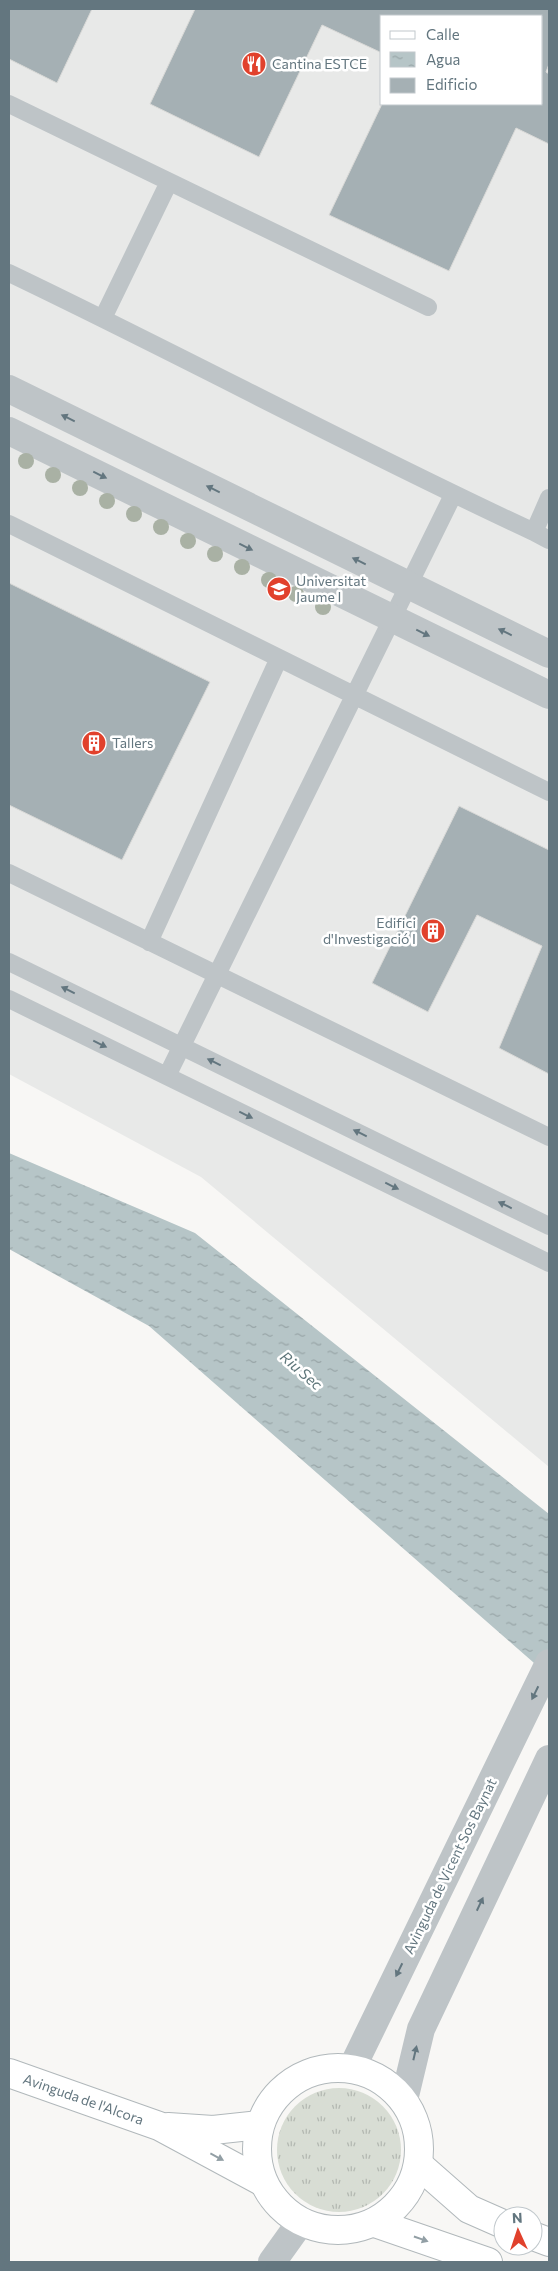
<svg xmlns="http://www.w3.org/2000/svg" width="558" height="2271" viewBox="0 0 558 2271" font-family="Commissioner,sans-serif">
<defs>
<pattern id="grass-tufts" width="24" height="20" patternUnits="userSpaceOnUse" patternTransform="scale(1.25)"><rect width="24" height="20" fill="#d8ddd4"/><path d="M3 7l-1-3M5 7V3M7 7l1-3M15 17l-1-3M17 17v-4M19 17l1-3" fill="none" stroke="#b3b8b1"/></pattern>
<pattern id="water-ripples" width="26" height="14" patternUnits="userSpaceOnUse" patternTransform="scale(1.25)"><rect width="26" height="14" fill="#b6c5c7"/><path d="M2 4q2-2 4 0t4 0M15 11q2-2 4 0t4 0" fill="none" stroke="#98a5a7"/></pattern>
</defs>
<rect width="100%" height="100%" fill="#f8f7f5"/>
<!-- built -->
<path fill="#e8e9e8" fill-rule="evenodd" d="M 9,9 L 549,9 L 549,1467 L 201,1177 L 9,1074 ZM 382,16 L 542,16 L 542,104 L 382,104 Z"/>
<!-- grass -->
<path fill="url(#grass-tufts)" d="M277 2150a62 62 0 1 1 124 0a62 62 0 1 1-124 0Z"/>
<!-- water -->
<path fill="url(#water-ripples)" d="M 9,1153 L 195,1233 L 549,1514 L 549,1676 L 149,1326 L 9,1249 Z"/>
<!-- building -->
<path fill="#a5b0b4" stroke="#d9d9d7" d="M 9,9 L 92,9 L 57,83 L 9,59 Z
M 195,9 L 549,9 L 549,64 L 546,72 L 549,74 L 549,144 L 516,128 L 449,271 L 329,215 L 382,104 L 542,104 L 542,16 L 382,16 L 382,53 L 322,25 L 259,157 L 150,104 Z
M 9,583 L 210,682 L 122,860 L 9,805 Z
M 459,806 L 549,850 L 549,1074 L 499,1048 L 542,946 L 477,915 L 428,1012 L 372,983 Z"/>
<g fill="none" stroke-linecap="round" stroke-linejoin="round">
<defs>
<g id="secondary">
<circle cx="338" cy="2149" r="81"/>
<path id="s1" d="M 9,2073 L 159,2126 L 261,2181"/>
<path d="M 168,2127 L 213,2130 L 259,2125"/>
<path d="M 419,2165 L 469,2209 L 503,2224"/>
<path d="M 375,2223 L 488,2262"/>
<path d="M 533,2236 L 549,2242"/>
</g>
</defs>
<!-- secondary casing -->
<use href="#secondary" stroke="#b1b8bb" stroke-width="30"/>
<!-- service -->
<path stroke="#bec4c7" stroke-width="18" d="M 9,104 L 428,307
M 9,273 C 185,357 357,450 534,532
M 103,318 L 169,182
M 549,498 L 534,532 L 549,540
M 9,524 L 549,792
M 9,873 L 549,1137
M 149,942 L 279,658
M 9,962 L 549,1226
M 9,999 L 549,1263
M 167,1076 L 453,495"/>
<!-- minor -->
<path stroke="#bec4c7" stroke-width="28" d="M 9,389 L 549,654
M 9,431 L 549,695"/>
<!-- tertiary -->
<path stroke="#bec4c7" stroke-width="28" d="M 352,2068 L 549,1663
M 404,2100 L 421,2029 L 549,1759
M 272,2262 L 300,2223"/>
<!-- secondary -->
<use href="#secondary" stroke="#fff" stroke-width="28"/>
</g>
<!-- trees -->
<g fill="#a9b1a4">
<circle cx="26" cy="461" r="8"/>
<circle cx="53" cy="475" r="8"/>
<circle cx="80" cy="488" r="8"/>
<circle cx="107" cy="501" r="8"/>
<circle cx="134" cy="514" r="8"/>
<circle cx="161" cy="527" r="8"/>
<circle cx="188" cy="541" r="8"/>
<circle cx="215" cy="554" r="8"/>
<circle cx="242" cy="567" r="8"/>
<circle cx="269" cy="580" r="8"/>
<circle cx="296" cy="594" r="8"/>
<circle cx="323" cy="607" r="8"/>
</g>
<!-- one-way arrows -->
<defs><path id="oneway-solid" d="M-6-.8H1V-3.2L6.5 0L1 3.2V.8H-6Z" transform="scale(1.25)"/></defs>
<g fill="#63767f">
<use href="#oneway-solid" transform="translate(68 418) rotate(-154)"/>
<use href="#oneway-solid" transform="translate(100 475) rotate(26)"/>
<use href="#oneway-solid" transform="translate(213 489) rotate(-154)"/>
<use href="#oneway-solid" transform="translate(246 547) rotate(26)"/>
<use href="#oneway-solid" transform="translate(359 561) rotate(-154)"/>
<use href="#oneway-solid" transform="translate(505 632) rotate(-154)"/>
<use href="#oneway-solid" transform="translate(423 633) rotate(26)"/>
<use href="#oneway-solid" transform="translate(68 990) rotate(-154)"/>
<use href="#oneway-solid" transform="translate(100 1044) rotate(26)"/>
<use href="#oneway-solid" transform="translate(214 1062) rotate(-154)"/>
<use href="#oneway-solid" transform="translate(246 1115) rotate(26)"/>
<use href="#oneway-solid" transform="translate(360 1133) rotate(-154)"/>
<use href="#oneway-solid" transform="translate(392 1186) rotate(26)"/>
<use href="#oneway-solid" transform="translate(505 1205) rotate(-154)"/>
<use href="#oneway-solid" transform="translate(535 1693) rotate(116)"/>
<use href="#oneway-solid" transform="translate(480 1904) rotate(-65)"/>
<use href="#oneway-solid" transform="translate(399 1970) rotate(116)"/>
<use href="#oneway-solid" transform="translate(415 2053) rotate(-77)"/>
</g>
<g fill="#929fa5">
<use href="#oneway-solid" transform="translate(217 2157) rotate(28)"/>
<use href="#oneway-solid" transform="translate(421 2239) rotate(19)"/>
</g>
<!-- icons -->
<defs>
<symbol id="restaurant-disc" viewBox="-11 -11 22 22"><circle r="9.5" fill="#e1412c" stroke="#fff"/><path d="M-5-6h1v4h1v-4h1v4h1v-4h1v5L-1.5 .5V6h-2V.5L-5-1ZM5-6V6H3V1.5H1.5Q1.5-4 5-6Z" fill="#fff"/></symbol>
<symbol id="university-disc" viewBox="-11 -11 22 22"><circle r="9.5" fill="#e1412c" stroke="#fff"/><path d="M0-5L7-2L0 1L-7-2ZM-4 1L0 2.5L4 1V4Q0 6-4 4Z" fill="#fff"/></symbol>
<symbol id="building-disc" viewBox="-11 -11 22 22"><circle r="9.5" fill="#e1412c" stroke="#fff"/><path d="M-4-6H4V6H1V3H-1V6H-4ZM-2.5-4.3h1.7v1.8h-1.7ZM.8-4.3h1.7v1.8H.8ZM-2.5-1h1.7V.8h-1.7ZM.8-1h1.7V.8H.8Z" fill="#fff"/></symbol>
</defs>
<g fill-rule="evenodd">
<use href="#restaurant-disc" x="240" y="50" width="28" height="28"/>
<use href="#university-disc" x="265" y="575" width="28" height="28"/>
<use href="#building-disc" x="80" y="729" width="28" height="28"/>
<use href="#building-disc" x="419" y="917" width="28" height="28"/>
</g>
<g text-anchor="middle" stroke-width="5" stroke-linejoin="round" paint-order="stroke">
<!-- poi labels -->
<g font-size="14" fill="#63767f" stroke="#fff" text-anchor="start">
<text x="272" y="69">Cantina ESTCE</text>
<text x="296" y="586">Universitat<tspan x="296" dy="16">Jaume I</tspan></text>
<text x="112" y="748">Tallers</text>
<text x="416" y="928" text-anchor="end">Edifici<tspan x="416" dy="16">d'Investigació I</tspan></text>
</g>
<!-- street labels -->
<g font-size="14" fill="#63767f" stroke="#fff">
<text transform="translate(450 1866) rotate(-64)" y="5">Avinguda de Vicent Sos Baynat</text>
<text dy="5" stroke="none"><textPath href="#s1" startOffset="79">Avinguda de l'Alcora</textPath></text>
</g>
<!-- water labels -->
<g font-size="15" font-style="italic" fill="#5e767a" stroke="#fff">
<text transform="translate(301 1371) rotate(41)" y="5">Riu Sec</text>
</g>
</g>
<!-- border -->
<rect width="558" height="2271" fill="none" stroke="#63767f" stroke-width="20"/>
<!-- legend -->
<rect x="380" y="15" width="162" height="90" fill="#ffffff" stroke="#c1c8cc"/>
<rect x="390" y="31" width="25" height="8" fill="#ffffff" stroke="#c1c8cc"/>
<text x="426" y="40" font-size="15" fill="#63767f">Calle</text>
<rect x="390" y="52" width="25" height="15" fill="url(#water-ripples)" stroke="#c1c8cc"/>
<text x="426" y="65" font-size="15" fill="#63767f">Agua</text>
<rect x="390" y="78" width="25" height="15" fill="#a5b0b4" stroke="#c1c8cc"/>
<text x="426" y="90" font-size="15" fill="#63767f">Edificio</text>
<!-- north arrow -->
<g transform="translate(518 2231) rotate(357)"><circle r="24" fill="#ffffff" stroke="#c1c8cc"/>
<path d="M0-4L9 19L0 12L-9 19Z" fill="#e1412c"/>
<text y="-8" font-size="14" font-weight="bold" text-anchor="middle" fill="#63767f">N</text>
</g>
</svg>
